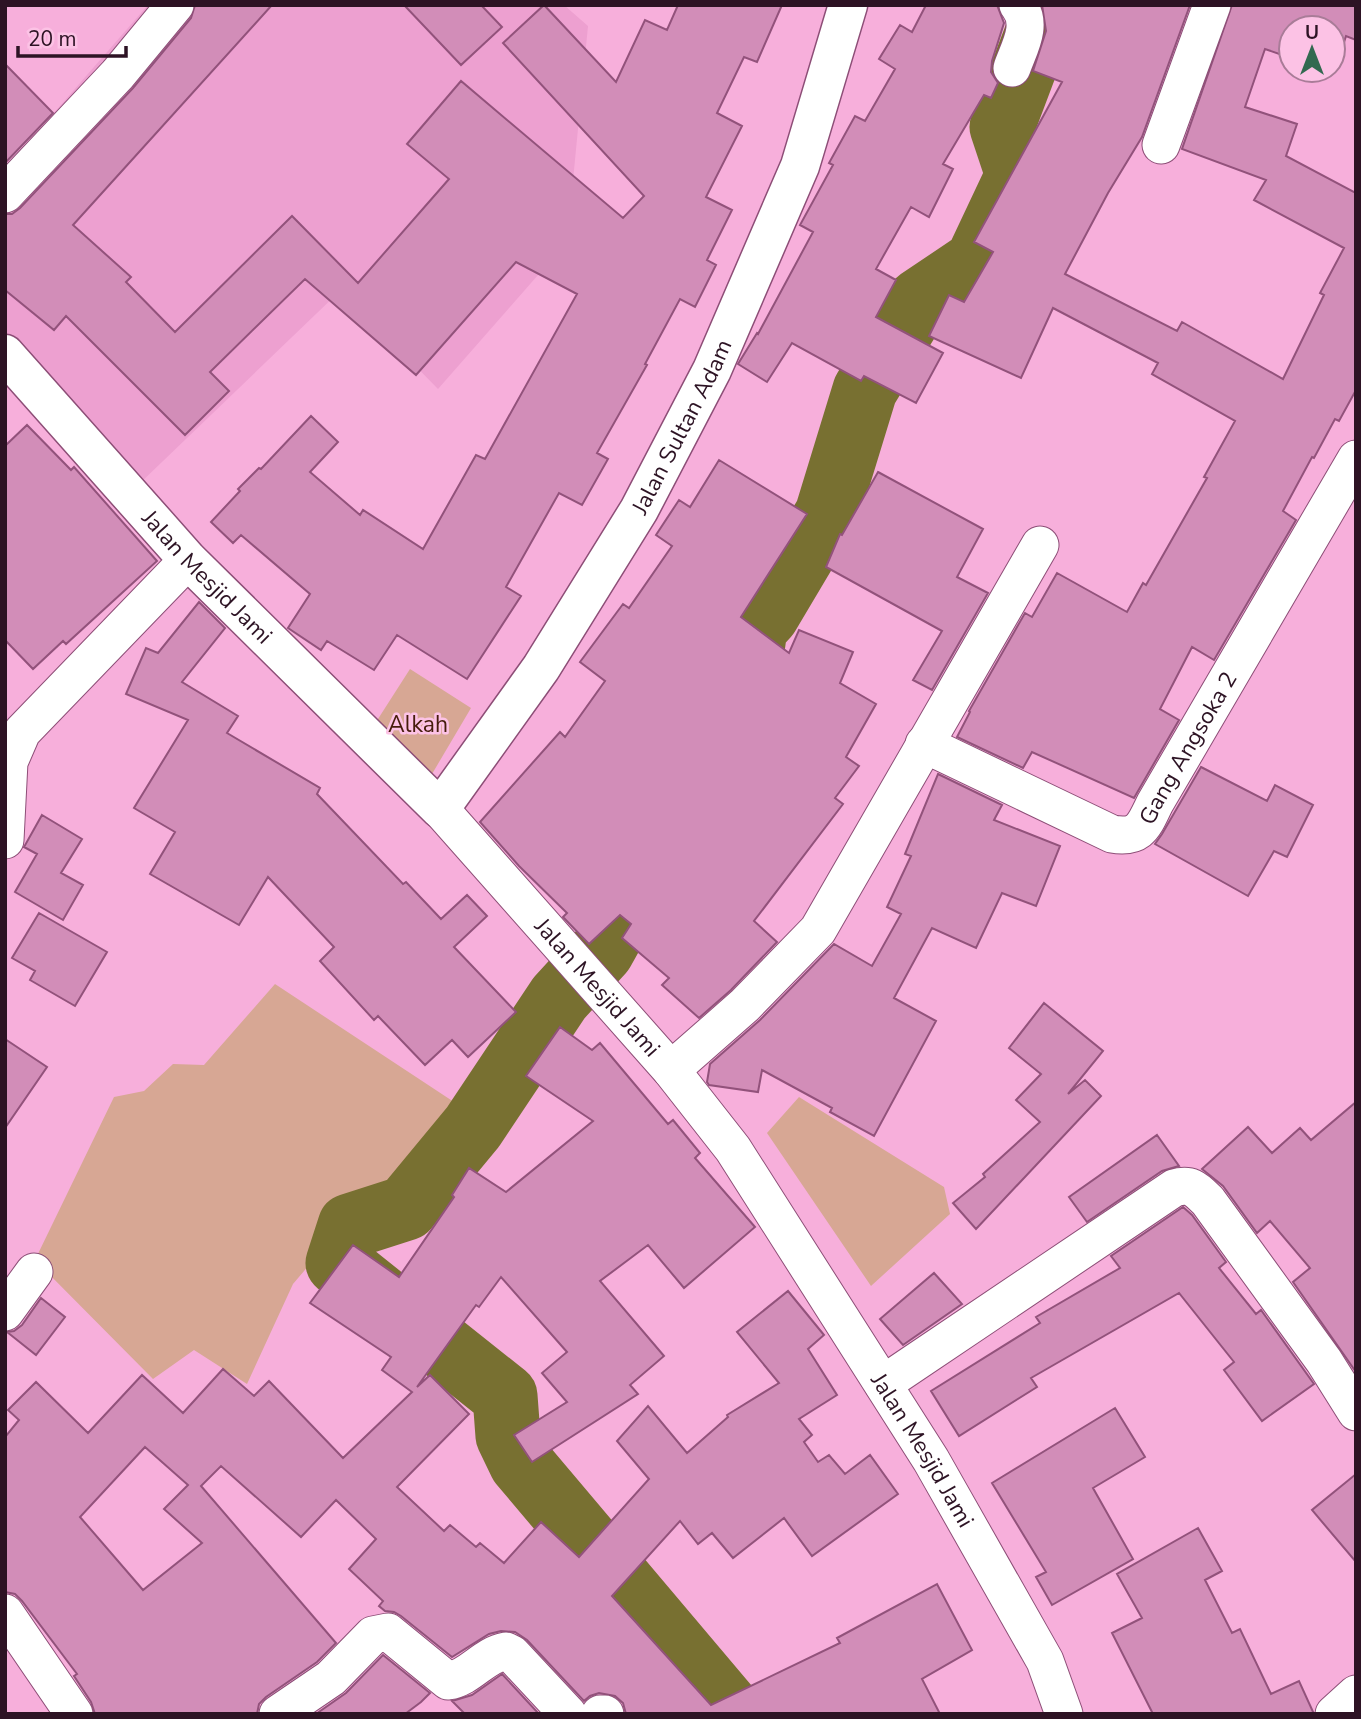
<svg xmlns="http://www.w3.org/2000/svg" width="1361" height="1719" viewBox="0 0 1361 1719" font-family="'Nunito Sans',sans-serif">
<rect width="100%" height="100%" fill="#f7afdb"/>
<!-- built -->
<path fill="#eda0d0" d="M 148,5 L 564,5 L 588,26 L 567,242 L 438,389 L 341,290 L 137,486 L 5,343 L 5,169 Z"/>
<!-- green -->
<path fill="#d7a794" d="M 410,669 L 471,708 L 432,774 L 419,776 L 369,733 Z
M 275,984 L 454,1102 L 385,1215 L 344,1224 L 293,1284 L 247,1384 L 194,1350 L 153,1379 L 35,1260 L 114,1097 L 144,1091 L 173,1064 L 204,1065 Z
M 799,1097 L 944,1187 L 950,1214 L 871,1286 L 767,1133 Z"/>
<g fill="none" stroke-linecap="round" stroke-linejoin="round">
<!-- river -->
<path stroke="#787031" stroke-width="65" d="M 743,715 L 755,628 L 767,615 L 827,514 L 865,390 L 919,301 L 977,262 L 1018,175 L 1002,127 L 1048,5
M 669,842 L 659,849 L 602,951 L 559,998 L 473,1127 L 406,1208 L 350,1226 L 338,1263 L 505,1396 L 508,1436 L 521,1463 L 733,1714"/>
</g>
<!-- building -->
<path fill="#d28db8" stroke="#92527b" stroke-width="2" fill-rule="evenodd" d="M 195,5 L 272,5 L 73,225 L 131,277 L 126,282 L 175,332 L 292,216 L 358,283 L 449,179 L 407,144 L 461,81 L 623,218 L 644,196 L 503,43 L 544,5 L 616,82 L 645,20 L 667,30 L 678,5 L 782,5 L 757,62 L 744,57 L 717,113 L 742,126 L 706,197 L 732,210 L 707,260 L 716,265 L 695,307 L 680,299 L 645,364 L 647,365 L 597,453 L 608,459 L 582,505 L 559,493 L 506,587 L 521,596 L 467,679 L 397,635 L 374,670 L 327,641 L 321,650 L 288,628 L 310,594 L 241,535 L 233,543 L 211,522 L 240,491 L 238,489 L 259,468 L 261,469 L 311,416 L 338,442 L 310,472 L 360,515 L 363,510 L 423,549 L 476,455 L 485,459 L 577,294 L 516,262 L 416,375 L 305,279 L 210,372 L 229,391 L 185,435 L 66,316 L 54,330 L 5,290 L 5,214 L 12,214 L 20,208 L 133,88 L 191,18 Z
M 404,5 L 481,5 L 502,27 L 461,65 Z
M 926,5 L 997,5 L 1004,23 L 992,61 L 991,72 L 998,83 L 991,98 L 984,95 L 943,164 L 953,169 L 929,217 L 911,207 L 876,269 L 896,280 L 876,317 L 943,353 L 916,403 L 864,376 L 861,381 L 792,343 L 767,382 L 738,364 L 757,333 L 758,334 L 813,232 L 800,225 L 833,165 L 829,163 L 855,116 L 865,121 L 895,69 L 879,59 L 900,25 L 912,32 Z
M 1042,5 L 1190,5 L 1142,137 L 1108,193 L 1065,274 L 1177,331 L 1182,322 L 1283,379 L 1324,295 L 1320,293 L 1344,248 L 1254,200 L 1266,180 L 1182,149 L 1232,5 L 1356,5 L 1356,40 L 1346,36 L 1335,71 L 1330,70 L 1333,70 L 1333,28 L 1291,28 L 1291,58 L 1265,49 L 1245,107 L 1297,124 L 1286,156 L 1356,193 L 1356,390 L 1339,421 L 1335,419 L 1314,458 L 1312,457 L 1283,511 L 1296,520 L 1214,660 L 1192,647 L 1160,709 L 1179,720 L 1134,798 L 1032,752 L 1023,768 L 957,737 L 970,712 L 969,711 L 1025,613 L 1032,617 L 1057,573 L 1127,612 L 1143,583 L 1146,585 L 1207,478 L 1204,477 L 1235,421 L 1152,374 L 1158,363 L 1053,308 L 1021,378 L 929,336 L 949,295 L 964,302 L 993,252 L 974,242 L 1062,82 L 1033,71 L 1046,31 Z
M 5,64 L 53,113 L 5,163 Z
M 27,425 L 71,470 L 74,467 L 157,561 L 66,644 L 63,641 L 33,669 L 5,640 L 5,446 Z
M 719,460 L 807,514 L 741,617 L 789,653 L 799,630 L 853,652 L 840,683 L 876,704 L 846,757 L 859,766 L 835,798 L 843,804 L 754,921 L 777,942 L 731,990 L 699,1018 L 662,985 L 669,978 L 622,938 L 631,924 L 620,915 L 589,944 L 563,917 L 567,913 L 519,866 L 480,822 L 560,732 L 565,737 L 605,681 L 580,662 L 623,604 L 629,608 L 672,546 L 656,535 L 679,500 L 690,507 Z
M 878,472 L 983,529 L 957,577 L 988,593 L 932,690 L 913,680 L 942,631 L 826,567 L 840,534 L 842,535 Z
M 199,602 L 225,628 L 182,682 L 238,716 L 227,733 L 320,788 L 317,794 L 403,884 L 406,882 L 441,919 L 467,895 L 487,916 L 454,947 L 516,1012 L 468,1057 L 452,1040 L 425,1065 L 378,1016 L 374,1020 L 320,961 L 334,947 L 268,877 L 239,925 L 150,874 L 175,832 L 134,808 L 188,720 L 126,694 L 146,648 L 158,653 Z
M 1201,767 L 1267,801 L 1275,785 L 1313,805 L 1287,857 L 1274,851 L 1248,896 L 1155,844 L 1162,834 Z
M 938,774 L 1002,805 L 994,820 L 1060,846 L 1036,906 L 1002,893 L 976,948 L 932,928 L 894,998 L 936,1021 L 874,1136 L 830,1112 L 832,1108 L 762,1070 L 758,1092 L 709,1085 L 707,1082 L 710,1064 L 760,1020 L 834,944 L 872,966 L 901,914 L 887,907 L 911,856 L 905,854 Z
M 42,815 L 82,839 L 61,873 L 83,885 L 63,920 L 15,892 L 37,854 L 24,847 Z
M 39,913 L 107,952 L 75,1006 L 30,980 L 35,971 L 12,958 Z
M 1044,1003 L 1103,1051 L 1068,1094 L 1085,1080 L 1101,1096 L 976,1229 L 953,1203 L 985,1177 L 983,1174 L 1040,1122 L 1016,1100 L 1041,1074 L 1009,1048 Z
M 560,1027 L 592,1050 L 600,1043 L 668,1124 L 673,1120 L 700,1153 L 695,1158 L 755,1227 L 684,1288 L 648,1245 L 600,1281 L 664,1356 L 630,1385 L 638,1394 L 532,1462 L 514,1435 L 567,1402 L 542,1373 L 567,1352 L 501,1277 L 479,1307 L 476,1305 L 417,1387 L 430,1375 L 469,1414 L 397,1487 L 444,1531 L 450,1525 L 476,1547 L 480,1543 L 504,1563 L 541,1522 L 579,1557 L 649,1479 L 617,1441 L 648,1406 L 687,1453 L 728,1417 L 727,1415 L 779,1383 L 737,1332 L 788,1291 L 824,1335 L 808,1349 L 837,1395 L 799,1419 L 812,1435 L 804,1442 L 818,1462 L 829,1455 L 845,1474 L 870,1455 L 898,1494 L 812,1556 L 784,1518 L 733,1558 L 712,1533 L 698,1544 L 680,1521 L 612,1596 L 711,1705 L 840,1643 L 837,1638 L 937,1584 L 972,1650 L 922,1679 L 940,1714 L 626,1714 L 623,1703 L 615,1696 L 599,1693 L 590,1696 L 584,1701 L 527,1640 L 515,1632 L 501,1631 L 489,1634 L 452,1657 L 401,1616 L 394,1612 L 385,1611 L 379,1606 L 383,1601 L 349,1569 L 376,1539 L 336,1500 L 301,1537 L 221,1466 L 201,1486 L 336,1643 L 317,1662 L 266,1697 L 259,1704 L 257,1714 L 95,1714 L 91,1702 L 74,1676 L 77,1674 L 22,1601 L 15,1594 L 5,1592 L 5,1437 L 19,1420 L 8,1410 L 36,1382 L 88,1433 L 142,1375 L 183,1413 L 223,1369 L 254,1396 L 269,1381 L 343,1458 L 412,1392 L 382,1370 L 391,1357 L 310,1303 L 353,1245 L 399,1277 L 454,1197 L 452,1195 L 469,1168 L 506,1192 L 593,1121 L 526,1076 ZM 145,1447 L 188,1485 L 164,1509 L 202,1543 L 143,1590 L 80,1517 Z
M 5,1039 L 47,1067 L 5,1128 Z
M 1356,1102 L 1356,1372 L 1293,1282 L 1310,1268 L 1270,1221 L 1257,1233 L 1223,1186 L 1202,1169 L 1248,1127 L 1272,1153 L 1300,1128 L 1311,1140 Z
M 1157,1135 L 1179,1166 L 1162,1171 L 1087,1222 L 1069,1197 Z
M 1183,1207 L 1192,1215 L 1226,1262 L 1219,1268 L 1256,1314 L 1261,1310 L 1314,1384 L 1262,1421 L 1224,1370 L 1234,1362 L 1179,1293 L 1031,1378 L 1037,1387 L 959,1436 L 931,1391 L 1040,1323 L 1036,1317 L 1120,1268 L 1111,1256 Z
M 934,1273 L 962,1304 L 903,1345 L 880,1319 Z
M 41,1298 L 65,1317 L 36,1355 L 7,1332 L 14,1331 L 22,1325 Z
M 1115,1408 L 1145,1457 L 1093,1488 L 1133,1559 L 1052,1605 L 1036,1577 L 1046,1572 L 992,1483 Z
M 1356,1474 L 1356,1562 L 1312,1510 Z
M 1198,1528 L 1222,1571 L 1205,1580 L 1232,1633 L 1240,1629 L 1271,1694 L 1299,1681 L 1314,1714 L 1153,1714 L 1112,1633 L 1142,1618 L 1117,1574 Z
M 383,1655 L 430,1693 L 421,1702 L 405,1714 L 316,1714 L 346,1693 Z
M 502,1674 L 539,1714 L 465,1714 L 452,1701 L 472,1695 Z"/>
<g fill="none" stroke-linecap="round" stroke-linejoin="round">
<defs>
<g id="minor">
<path d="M 1012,68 C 1019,48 1034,24 1018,5"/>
<path d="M 1161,145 L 1212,5"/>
<path d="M 5,194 L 118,74 L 175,5"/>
<path id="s1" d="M 924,744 L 1112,834 C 1141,839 1144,825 1155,803 L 1356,459"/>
<path id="s2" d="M 440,809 L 671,1070 L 733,1149 L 931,1460 L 1045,1661 L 1064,1714"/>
<path d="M 5,840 L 9,762 L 22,732 L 188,560"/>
<path d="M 671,1070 L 745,1005 L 818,930 L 1040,545"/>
<path d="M 5,1312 L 34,1272"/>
<path d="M 883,1384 L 1174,1188 C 1191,1183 1196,1189 1208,1201 L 1324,1361 L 1356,1412"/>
<path d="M 5,1613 L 74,1714"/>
<path d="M 278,1714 L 331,1678 L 373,1635 L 388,1632 L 448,1681 C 470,1678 483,1655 506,1651 L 512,1654 L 568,1714"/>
<path d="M 600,1714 L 605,1714"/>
<path d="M 1334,1714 L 1356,1694"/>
</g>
<g id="major">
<path id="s3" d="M 5,354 L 188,560 L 440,809 L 541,668 L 639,510 L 712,370 L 800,166 L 848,5"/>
</g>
</defs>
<!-- minor casing -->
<use href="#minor" stroke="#8d4e77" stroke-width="39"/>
<!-- major casing -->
<use href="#major" stroke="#8d4e77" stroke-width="41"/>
<!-- minor -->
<use href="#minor" stroke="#fff" stroke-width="37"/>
<!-- major -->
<use href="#major" stroke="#fff" stroke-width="38"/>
</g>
<g text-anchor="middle" stroke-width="5" stroke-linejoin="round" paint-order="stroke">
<!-- street labels -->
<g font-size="23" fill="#2d1324" stroke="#fcc2e5">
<text dy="8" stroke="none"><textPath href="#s3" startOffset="1083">Jalan Sultan Adam</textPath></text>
<text dy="8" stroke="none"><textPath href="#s3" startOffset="301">Jalan Mesjid Jami</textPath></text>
<text dy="8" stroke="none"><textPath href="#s1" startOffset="332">Gang Angsoka 2</textPath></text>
<text dy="8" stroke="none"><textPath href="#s2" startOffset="238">Jalan Mesjid Jami</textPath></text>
<text dy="8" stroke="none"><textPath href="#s2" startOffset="805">Jalan Mesjid Jami</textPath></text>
</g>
<!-- park labels -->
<g font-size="23" fill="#451c0b" stroke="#fcc2e5">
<text x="418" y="732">Alkah</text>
</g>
</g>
<!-- border -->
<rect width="1361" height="1719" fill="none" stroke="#2d1324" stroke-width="14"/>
<!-- north arrow -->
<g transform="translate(1312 49)"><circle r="33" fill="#fcc2e5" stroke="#a97c98" stroke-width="2"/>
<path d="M0-5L12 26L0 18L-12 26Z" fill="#326950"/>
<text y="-10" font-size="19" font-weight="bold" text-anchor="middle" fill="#2d1324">U</text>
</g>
<!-- scale -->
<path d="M18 46v10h108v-10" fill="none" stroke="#2d1324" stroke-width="3.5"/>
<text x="28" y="46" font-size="21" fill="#2d1324" stroke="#fcc2e5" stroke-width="5" paint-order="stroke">20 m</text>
</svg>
